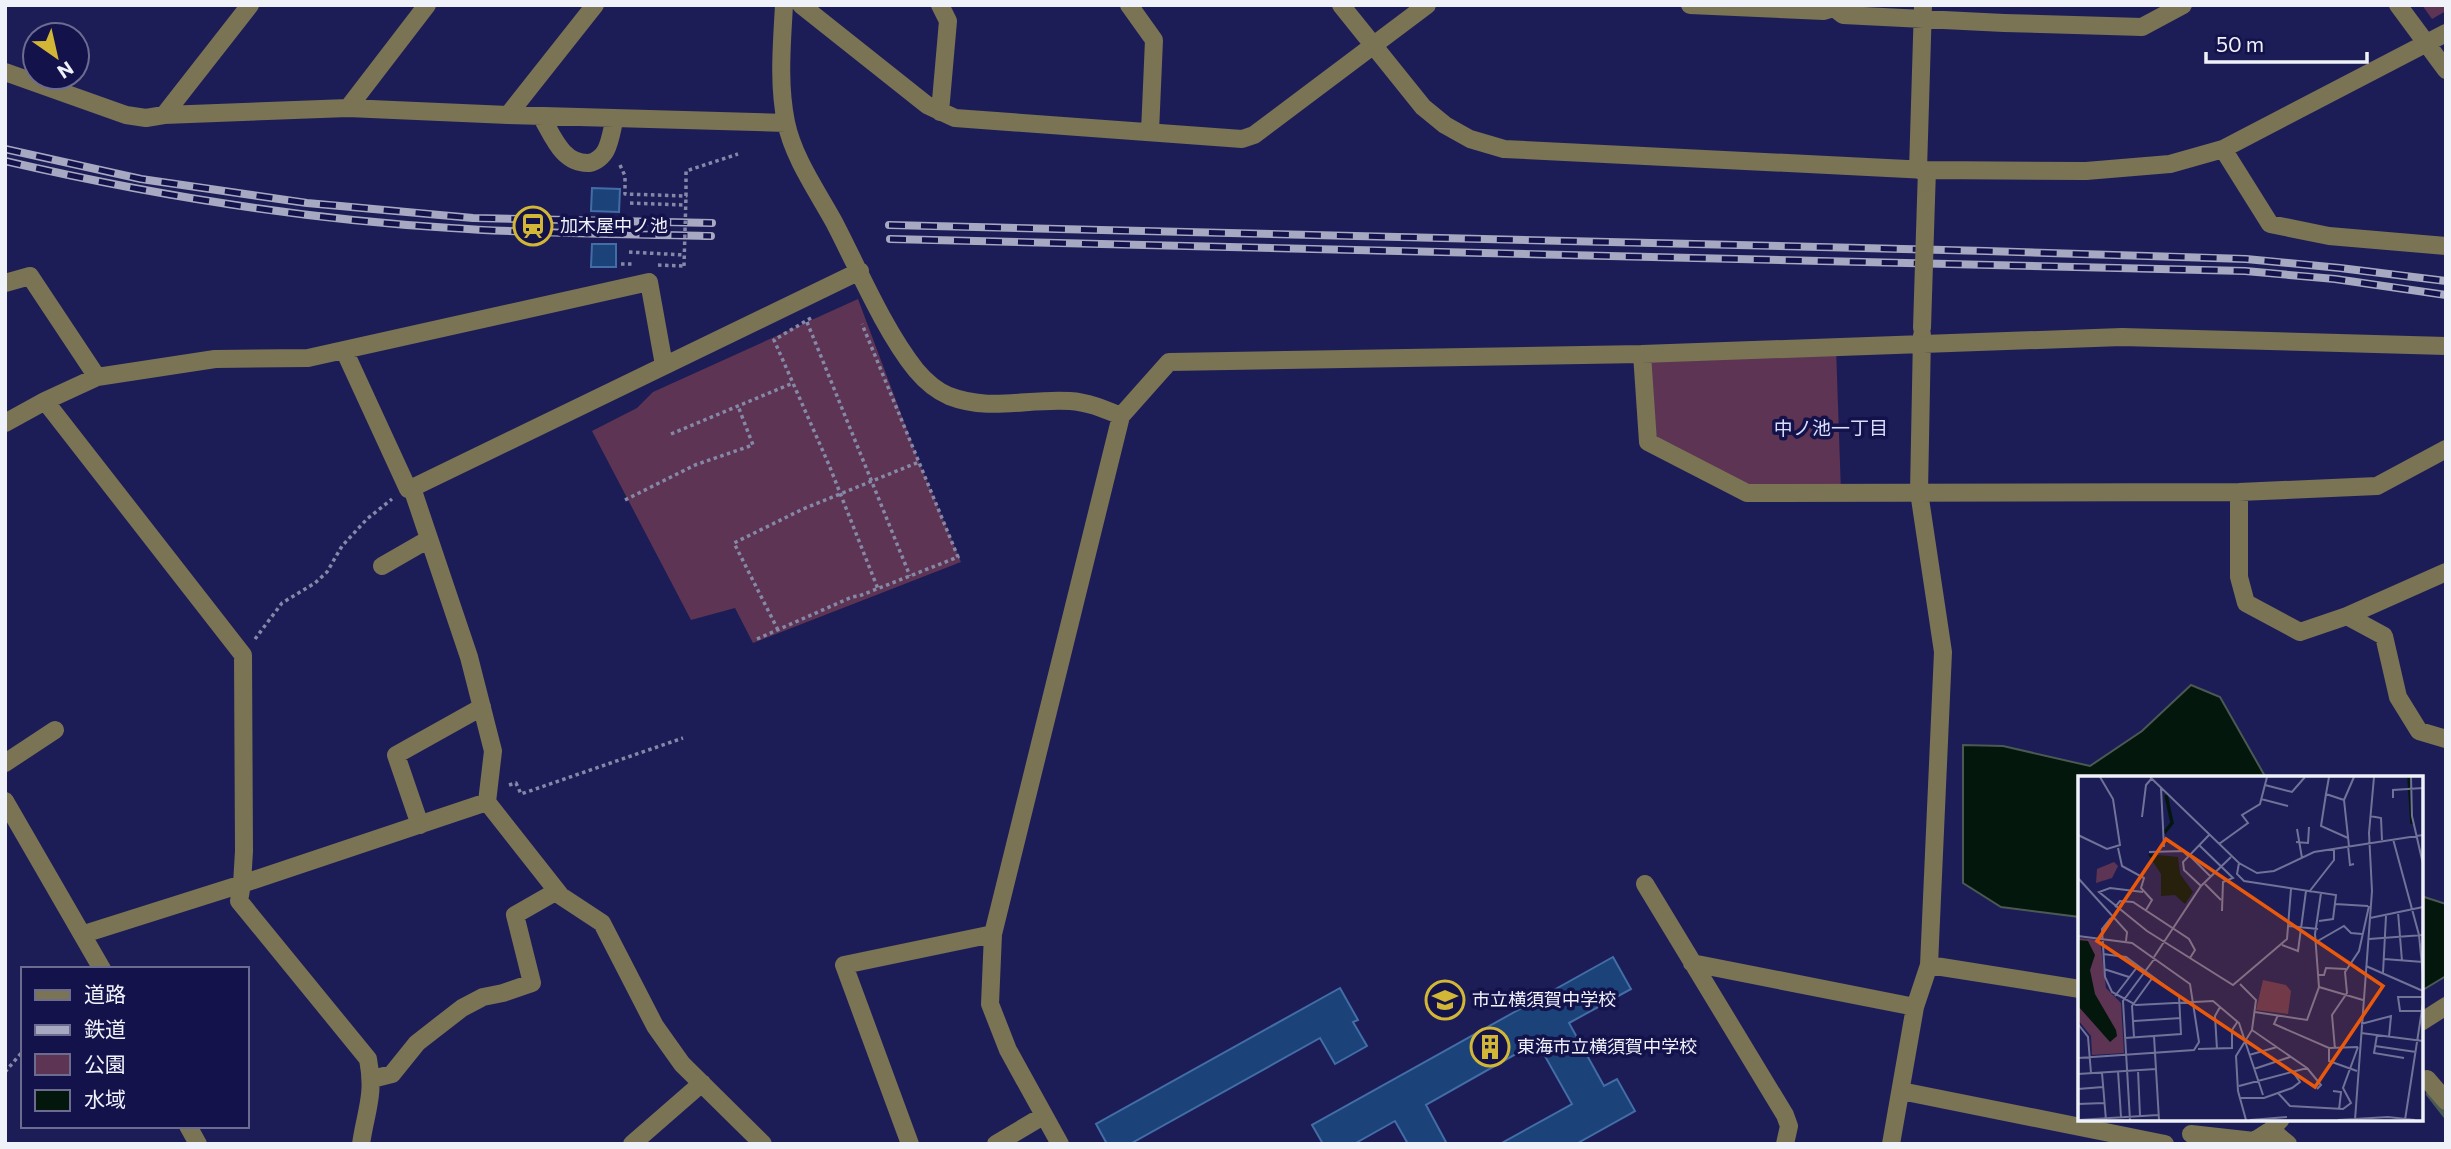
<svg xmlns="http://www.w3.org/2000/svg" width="2451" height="1149" viewBox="0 0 2451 1149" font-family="Commissioner,'Noto Sans JP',sans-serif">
<rect width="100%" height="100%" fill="#1c1d56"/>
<!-- green -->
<path fill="#5d3453" d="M 2422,5 L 2446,5 L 2446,11 L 2432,19 Z
M 858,299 L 919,462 L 961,562 L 753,643 L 735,608 L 691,620 L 592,431 L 637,408 L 653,392 Z
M 1836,347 L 1841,493 L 1747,493 L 1648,442 L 1642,354 Z"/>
<!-- water -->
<path fill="#04170c" stroke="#4b5953" stroke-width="2" d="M 2191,685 L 2220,697 L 2266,778 L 2080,778 L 2080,917 L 2001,907 L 1963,883 L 1963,745 L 2003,746 L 2090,766 L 2142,731 Z
M 2421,896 L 2446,904 L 2446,976 L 2421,991 Z"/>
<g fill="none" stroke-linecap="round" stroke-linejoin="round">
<!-- stream -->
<path stroke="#4b5953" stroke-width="6" d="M 2429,1094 L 2446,1116"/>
</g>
<!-- building -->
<path fill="#1b4379" stroke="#436da6" stroke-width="2" d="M 592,188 L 620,189 L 619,212 L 591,211 Z
M 592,244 L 616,244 L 616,267 L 591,267 Z
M 1613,957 L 1631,989 L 1569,1023 L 1604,1086 L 1617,1079 L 1635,1111 L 1576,1144 L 1500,1144 L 1572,1104 L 1537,1042 L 1426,1105 L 1447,1144 L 1408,1144 L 1395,1121 L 1354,1144 L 1323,1144 L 1312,1125 Z
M 1340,988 L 1358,1020 L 1353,1022 L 1367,1046 L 1335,1064 L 1320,1038 L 1130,1144 L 1107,1144 L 1096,1124 Z"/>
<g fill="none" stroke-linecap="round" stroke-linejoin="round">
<!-- path -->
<path stroke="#8688a8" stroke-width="3.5" stroke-dasharray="3.5 3.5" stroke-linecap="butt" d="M 620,165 L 625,176 L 625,194 L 686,196 L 686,171 L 738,154
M 630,203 L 685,205
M 629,252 L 684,255
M 621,264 L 633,264
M 658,265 L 684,266
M 811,318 L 774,340 L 829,465 L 878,589
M 807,322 L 910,576
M 671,434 L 793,383
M 625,500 L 695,465 L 753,445 L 738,406
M 778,630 L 734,543 L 803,509 L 919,462
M 255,639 L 282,603 L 315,583 L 327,572 L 342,546 L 367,519 L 392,499
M 757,639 L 852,597 L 859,596 L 958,557 L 862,324
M 509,785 L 516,783 L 521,794 L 683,738
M 5,1072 L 23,1051"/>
<!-- minor -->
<path stroke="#7a7354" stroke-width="18" d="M 250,5 L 164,115 L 348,108 L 508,115 L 786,123
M 784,5 C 782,43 778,84 786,122 C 793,157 817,191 834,222 C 858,268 884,330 916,370 C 926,382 935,390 949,396 C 990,412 1028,398 1070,401 C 1088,402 1104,409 1121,416
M 801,5 L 927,105 L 955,118 L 1242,139 L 1254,135 L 1427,5
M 940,5 L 948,21 L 940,112
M 1129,5 L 1154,40 L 1150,132
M 1341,5 L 1423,107 L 1445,125 L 1470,139 L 1504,149 L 1927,170 L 2086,171 L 2170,164 L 2223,149 L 2446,33
M 1690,5 L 1824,11 L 1834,8 L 1843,15 L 2004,23 L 2142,27 L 2183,5
M 2398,5 L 2446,70
M 5,72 L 126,115 L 146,118 L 164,115
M 348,108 L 427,5
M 508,115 L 595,5
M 541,116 C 553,136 562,164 589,163 C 596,162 603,156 606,150 C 611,140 612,128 615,118
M 2223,149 L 2270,224 L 2329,236 L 2446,246
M 1918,170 L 1923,5
M 1926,200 L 1927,170
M 5,283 L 30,276 L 97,377
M 344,350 L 408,489
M 1642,354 L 1648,442 L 1747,493 L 2239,492 L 2377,486 L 2446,449
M 45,401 L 243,655 L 244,851 L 242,884 L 239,901 L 368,1059 C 375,1095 366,1110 361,1144
M 5,423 L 45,401 L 97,377 L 215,359 L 308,358 L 649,282 L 664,365
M 2239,492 L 2239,577 L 2246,603 L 2300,632 L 2347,616 L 2384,636 L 2398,697 L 2419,731 L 2446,739
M 382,566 L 429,539
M 2347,616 L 2446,572
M 5,763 L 55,730
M 5,801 L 102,969
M 420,825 L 396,755 L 482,707
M 1645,884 L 1785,1115 L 1789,1126 L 1785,1144
M 84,934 L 242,884 L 487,802
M 1692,963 L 1915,1007
M 1929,965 L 2080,989
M 2421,1022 L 2446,1006
M 372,1079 L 392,1074 L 417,1043 L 462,1008 L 483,997 L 503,993 L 532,983 L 515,915 L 557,891
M 2427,1079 L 2446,1101
M 1901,1091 L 2165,1144
M 188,1126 L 198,1144
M 2271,1130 L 2288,1144
M 2191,1134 L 2254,1141 L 2271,1130 L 2281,1119
M 632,1144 L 702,1083
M 763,1144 L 682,1064 L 655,1026 L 602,923 L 561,896 L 487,802 L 493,751 L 469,657 L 412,488 L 860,271
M 910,1144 L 844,965 L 993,934
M 996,1144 L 1043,1116
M 1060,1144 L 1008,1050 L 990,1004 L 993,934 L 1121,416 L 1169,362 L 1642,354 L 2122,337 L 2446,346
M 1891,1144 L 1915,1007 L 1929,965 L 1943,652 L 1919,492 L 1922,335"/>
<defs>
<path id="rail" d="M 5,149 L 141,179 L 307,203 L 473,218 L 712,223
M 5,161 C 152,195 301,219 451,228 C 538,234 625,234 711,236
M 889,225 L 1986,251 L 2246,259 L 2340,268 L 2446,281
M 890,239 L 2245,271 L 2335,279 L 2446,295"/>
</defs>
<!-- rail casing -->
<use href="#rail" stroke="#a7a8c1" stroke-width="8"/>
<!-- rail -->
<use href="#rail" stroke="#14124b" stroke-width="5" stroke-dasharray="16" stroke-linecap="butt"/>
<!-- path-bridge -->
<path stroke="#8688a8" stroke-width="3.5" stroke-dasharray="3.5 3.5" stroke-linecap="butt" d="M 684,266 L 686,196"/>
<!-- minor-bridge -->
<path stroke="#7a7354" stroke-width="18" d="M 1922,328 L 1926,200"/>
</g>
<!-- icons -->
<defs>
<symbol id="station-ring" viewBox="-11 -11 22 22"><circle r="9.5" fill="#14124b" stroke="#d2b736" stroke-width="1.5"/><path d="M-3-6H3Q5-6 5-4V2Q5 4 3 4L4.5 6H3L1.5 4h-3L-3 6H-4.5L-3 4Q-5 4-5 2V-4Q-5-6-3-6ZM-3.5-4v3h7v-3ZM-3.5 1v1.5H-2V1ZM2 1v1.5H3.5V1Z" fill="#d2b736"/></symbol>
<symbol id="school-ring" viewBox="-11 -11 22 22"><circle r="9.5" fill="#14124b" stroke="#d2b736" stroke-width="1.5"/><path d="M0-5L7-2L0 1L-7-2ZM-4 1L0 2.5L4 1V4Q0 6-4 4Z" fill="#d2b736"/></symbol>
<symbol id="building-ring" viewBox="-11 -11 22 22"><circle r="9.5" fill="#14124b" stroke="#d2b736" stroke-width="1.5"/><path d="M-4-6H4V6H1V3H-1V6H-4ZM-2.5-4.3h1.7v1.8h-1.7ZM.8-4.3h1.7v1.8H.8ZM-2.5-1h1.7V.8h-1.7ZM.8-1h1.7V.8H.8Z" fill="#d2b736"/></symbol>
</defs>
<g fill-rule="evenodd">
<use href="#station-ring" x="511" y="204" width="44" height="44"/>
<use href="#school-ring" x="1423" y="978" width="44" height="44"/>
<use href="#building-ring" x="1468" y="1025" width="44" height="44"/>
</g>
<g text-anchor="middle" stroke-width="7" stroke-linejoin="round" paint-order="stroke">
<!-- poi labels -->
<g font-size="18" fill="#f0f2fa" stroke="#14124b" text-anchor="start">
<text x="560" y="232">加木屋中ノ池</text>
<text x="1472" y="1006">市立横須賀中学校</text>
<text x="1517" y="1053">東海市立横須賀中学校</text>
</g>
<!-- neighbourhood labels -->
<g font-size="19" fill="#d8defc" stroke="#14124b">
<text x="1831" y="435">中ノ池一丁目</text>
</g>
</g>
<!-- overview -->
<g transform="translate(2078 776)">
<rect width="345" height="345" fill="#1c1d56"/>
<path d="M 36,86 L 40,90 L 34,102 L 18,107 L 19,93 ZM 0,162 L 22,164 L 28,212 L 43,227 L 46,277 L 14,279 L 13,260 L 0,244 ZM 185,204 L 208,209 L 213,215 L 210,238 L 178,234 Z" fill="#5d3453"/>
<path d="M 70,78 L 100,81 L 102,98 L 115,116 L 107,128 L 97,119 L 83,120 L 83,98 ZM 0,164 L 10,165 L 17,179 L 12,194 L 17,218 L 38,254 L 39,260 L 32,266 L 0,230 Z" fill="#04170c"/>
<path fill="none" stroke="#04170c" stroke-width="3.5" d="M 331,1 L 334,48M 86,57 L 94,47 L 88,19"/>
<path fill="none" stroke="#717298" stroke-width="2" d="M 72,1 L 161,87 L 179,97 L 196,95 L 236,76 L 345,59M 251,1 L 248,18 L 266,24M 333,1 L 334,40 L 345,88M 187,9 L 214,16 L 227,1M 83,12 L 86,71M 248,18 L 243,50 L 270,62M 315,22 L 315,14 L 345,12M 183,23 L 210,30M 292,40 L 303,42 L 304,64M 64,41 L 68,9 L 74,2M 219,53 L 224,82M 0,59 L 29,73 L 42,69 L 35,23 L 22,1M 315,63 L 341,159 L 345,200M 218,66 L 230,67 L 231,51M 141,68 L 170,47 L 164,39 L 182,28 L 189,1M 121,69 L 155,102 L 145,106 L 144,135M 270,70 L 272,89 L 276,88M 271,70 L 266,24 L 276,1M 40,72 L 44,90 L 66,102 L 63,112 L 74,124 L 68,134M 71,76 L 105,75 L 110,80M 111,79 L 133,101M 161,87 L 159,98 L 166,105 L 258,119 L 255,143 L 241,145M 0,102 L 49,156 L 48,165M 127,108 L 143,124M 123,110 L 106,94 L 105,86 L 132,58M 65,116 L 32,112 L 21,116 L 69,155 L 155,209 L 209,163 L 213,113M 231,116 L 256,84 L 256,72M 257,128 L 290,130M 37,131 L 42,125 L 55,126 L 111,163 L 117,174 L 112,182M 320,136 L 324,185M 33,142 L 24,153 L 27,201 L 34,216 L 58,229 L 135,225 L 161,247 L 185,319M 292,142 L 345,131M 211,150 L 240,153M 0,160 L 54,167 L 112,208 L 121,266 L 116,274 L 0,282M 291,163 L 345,159M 238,166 L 266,150 L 273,157 L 284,158M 204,169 L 220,175 L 228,115M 25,178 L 48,181 L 101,220 L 103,258 L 47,262M 76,181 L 123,110 L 153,81M 306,183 L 345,186M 288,190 L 345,215M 26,193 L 51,201M 305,197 L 308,140M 241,199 L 246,199 L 248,192 L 268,193M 162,208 L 178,224 L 174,254 L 158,280 L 160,315 L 168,344M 241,211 L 285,224M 37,220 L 60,190M 343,235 L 322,235 L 320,221 L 345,221M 177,236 L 229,244 L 241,211 L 237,158 L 243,117M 200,239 L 196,248 L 251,272 L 280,271M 56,245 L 103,242M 0,248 L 10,261 L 13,297M 283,248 L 313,240 L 311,261M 283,257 L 345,265M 299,259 L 296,277 L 326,282M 76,260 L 81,344M 56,261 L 54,230 L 75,201M 297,270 L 338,276M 251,272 L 251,285 L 279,295M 120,273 L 154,272 L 154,254 L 160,245M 139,273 L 137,240 L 142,231M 257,273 L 254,239 L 269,217 L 267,196 L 281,175 L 291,130M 171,279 L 199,271M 229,292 L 243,309 L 239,313M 176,293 L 212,281M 60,294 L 62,340M 40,295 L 43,341M 24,297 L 28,344M 0,298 L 78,293M 161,310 L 229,292 L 174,254M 0,313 L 25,311M 255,315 L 263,316 L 261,334M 200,317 L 212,330 L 265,333 L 273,327 L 265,312 L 280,271M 161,322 L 186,322 L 214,312 L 222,306 L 215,296M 0,328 L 26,327M 0,344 L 80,339M 52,344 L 45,225 L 77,182M 172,344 L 209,341M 260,344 L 310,341 L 337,344M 277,344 L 294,115 L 291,57 L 296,1M 327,344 L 345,227"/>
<path fill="#e8590c" fill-opacity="0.15" stroke="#e8590c" stroke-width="3.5" d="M 88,63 L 305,210 L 237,311 L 19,165 Z"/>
<rect width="345" height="345" fill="none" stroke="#f0f2fa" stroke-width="3.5"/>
</g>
<!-- border -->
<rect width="2451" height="1149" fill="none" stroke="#f0f2fa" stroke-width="14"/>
<!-- legend -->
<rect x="21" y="967" width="228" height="161" fill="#14124b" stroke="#6c6c91" stroke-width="2"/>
<rect x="35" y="990" width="35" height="10" fill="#7a7354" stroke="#6c6c91" stroke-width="2"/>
<text x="84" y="1002" font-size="21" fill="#f0f2fa">道路</text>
<rect x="35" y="1025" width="35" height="10" fill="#a7a8c1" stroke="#6c6c91" stroke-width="2"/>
<text x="84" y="1037" font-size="21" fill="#f0f2fa">鉄道</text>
<rect x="35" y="1054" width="35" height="21" fill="#5d3453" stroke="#6c6c91" stroke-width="2"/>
<text x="84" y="1072" font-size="21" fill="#f0f2fa">公園</text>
<rect x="35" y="1090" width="35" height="21" fill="#04170c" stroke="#6c6c91" stroke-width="2"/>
<text x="84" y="1107" font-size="21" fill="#f0f2fa">水域</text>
<!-- north arrow -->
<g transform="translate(56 56) rotate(146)"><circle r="33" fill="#14124b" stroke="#6c6c91" stroke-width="2"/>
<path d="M0-5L12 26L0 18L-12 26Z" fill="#d2b736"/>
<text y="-10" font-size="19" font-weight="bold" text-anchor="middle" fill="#f0f2fa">N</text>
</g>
<!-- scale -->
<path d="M2206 52v10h161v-10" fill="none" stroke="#f0f2fa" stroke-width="3.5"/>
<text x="2216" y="52" font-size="21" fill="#f0f2fa" stroke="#14124b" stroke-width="5" paint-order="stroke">50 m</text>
</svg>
